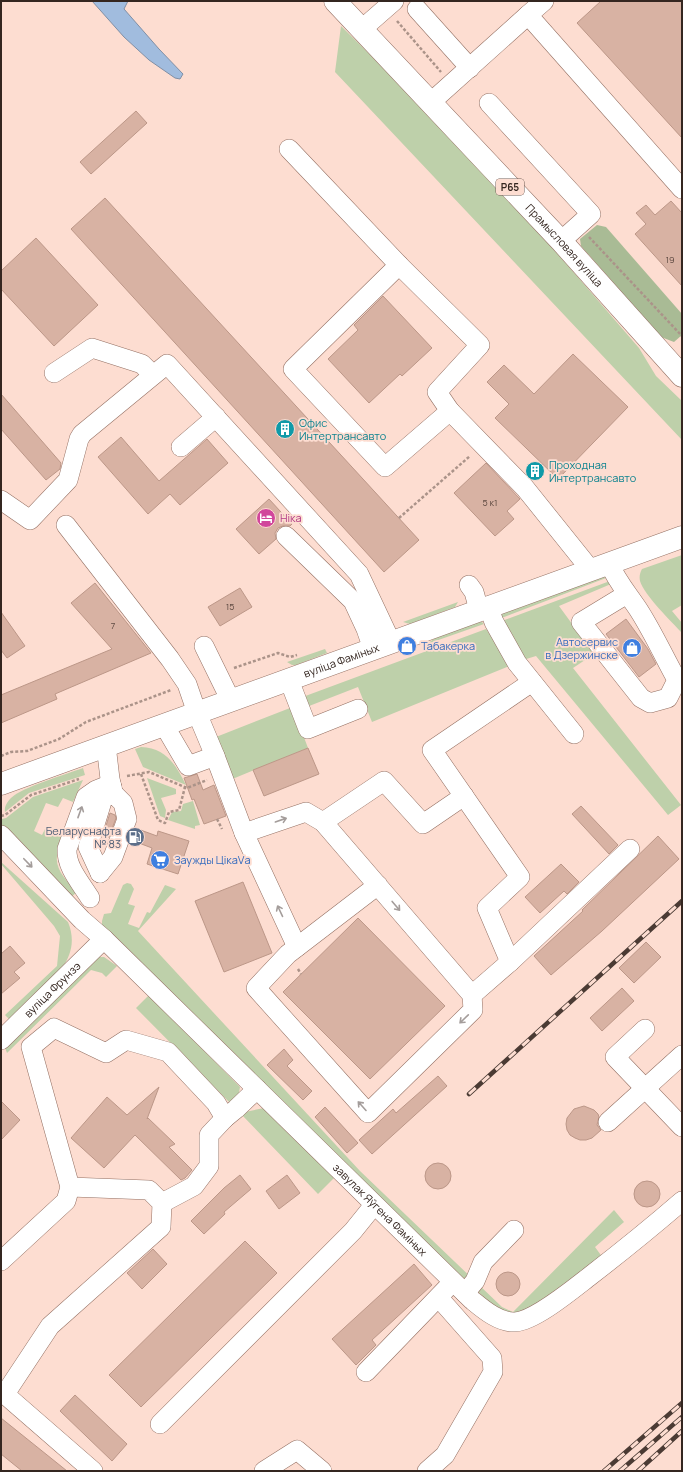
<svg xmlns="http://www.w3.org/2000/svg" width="683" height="1472" viewBox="0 0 683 1472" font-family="Manrope,sans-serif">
<rect width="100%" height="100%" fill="#fdddd1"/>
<!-- green -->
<path fill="#bed0aa" d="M 341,26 L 411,95 L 545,239 L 639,348 L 656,376 L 682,401 L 682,440 L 335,72 Z
M 682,555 L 682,605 L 672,611 L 682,623 L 682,633 C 672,622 644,595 640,581 C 639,576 640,573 642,569 Z
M 601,575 L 606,578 L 499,619 L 499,615 Z
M 610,581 L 611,584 L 559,606 L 594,654 L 573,668 L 681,805 L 668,815 L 536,656 L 523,660 L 499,622 Z
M 458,602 L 455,607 L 410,624 L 403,622 Z
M 470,621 L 482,622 L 484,624 L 427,644 L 447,629 Z
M 486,629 L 512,665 L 372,722 L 358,687 L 304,708 L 300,698 Z
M 325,649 L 327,653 L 296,665 L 292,665 L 287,662 Z
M 290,708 L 294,711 L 308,748 L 230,780 L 216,737 Z
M 141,747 C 166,748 176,765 186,785 L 143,767 L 135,749 Z
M 83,768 L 85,775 L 29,793 L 5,812 C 4,807 7,802 11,798 C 22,787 67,774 83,768 Z
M 147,778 L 176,789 L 176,794 L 161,798 L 166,810 L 165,818 L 160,816 Z
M 83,780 L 73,802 L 63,798 L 58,807 L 46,803 L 34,831 L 42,835 L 45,829 L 62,837 C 60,843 57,849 57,856 C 55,870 68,882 77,892 L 70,898 L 2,827 L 2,819 L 6,818 L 33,797 Z
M 193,801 L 200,825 L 195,826 L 195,829 L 168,820 L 172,812 L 181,811 L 183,804 Z
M 1,862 L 68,922 C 75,939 72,954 62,968 L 10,1020 L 5,1015 L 57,966 L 60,936 L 54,926 L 1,864 Z
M 127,883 L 131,884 L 134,889 L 128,904 L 135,906 L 128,924 L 139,928 L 147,912 L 150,913 L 165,885 L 176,889 L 138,931 L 360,1171 L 502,1307 L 513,1312 L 614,1210 L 624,1222 L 595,1247 L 603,1258 L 523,1314 L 500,1312 L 356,1179 L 102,926 L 102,921 L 104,914 L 111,913 L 123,885 Z
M 97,957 L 104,957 L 117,966 L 106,977 L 102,973 L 91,970 L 7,1053 L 4,1045 Z
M 149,995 L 240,1087 L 238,1098 L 232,1105 L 136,1008 Z
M 264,1108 L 335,1177 L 318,1194 L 240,1113 Z"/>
<!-- forest -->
<path fill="#a9bb95" d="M 597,225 L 606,227 L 682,314 L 682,335 L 674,342 L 661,337 L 581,246 L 580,239 Z"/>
<!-- water -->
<path fill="#a1bcde" stroke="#808fa5" d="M 92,1 L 128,1 L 124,9 L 159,49 L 183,74 L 180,79 L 175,78 L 149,60 L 124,37 Z"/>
<!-- building -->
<path fill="#d8b2a3" stroke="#bc9788" d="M 601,1 L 682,1 L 682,138 L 577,23 Z
M 136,111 L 147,123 L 91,174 L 80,162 Z
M 105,198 L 419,540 L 384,572 L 71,229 Z
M 671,201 L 682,213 L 682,286 L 635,234 L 646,224 L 636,213 L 646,205 L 655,215 Z
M 36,238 L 98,305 L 54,346 L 1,289 L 1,271 Z
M 383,296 L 432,348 L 402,376 L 400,374 L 369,403 L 328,359 L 358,330 L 354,325 Z
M 573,354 L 628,407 L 558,479 L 495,418 L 509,404 L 487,382 L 504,365 L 534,394 Z
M 1,394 L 61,463 L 60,469 L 46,480 L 1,429 Z
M 121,437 L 159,481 L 207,439 L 228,463 L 180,505 L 170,494 L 148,514 L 98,457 Z
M 486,463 L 520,499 L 507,511 L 514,519 L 495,536 L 454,493 Z
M 269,499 L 292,524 L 290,526 L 283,526 L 278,528 L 275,533 L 276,539 L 259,554 L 236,529 Z
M 95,583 L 151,653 L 55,694 L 57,699 L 1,723 L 1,695 L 112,649 L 71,603 Z
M 240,588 L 252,607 L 220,626 L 208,607 Z
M 1,612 L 25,646 L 7,658 L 1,650 Z
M 626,619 L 648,649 L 656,664 L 639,677 L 606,634 Z
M 308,748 L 319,774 L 264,796 L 253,770 Z
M 197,774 L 203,790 L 214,785 L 226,816 L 204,824 L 194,799 L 192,800 L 184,778 Z
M 581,806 L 618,845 L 609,854 L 572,814 Z
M 110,813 L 115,815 L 116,818 L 109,837 L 103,835 Z
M 135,828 L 157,836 L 158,831 L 189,841 L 178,874 L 147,864 L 152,848 L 131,840 Z
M 658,836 L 679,859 L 602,931 L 551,975 L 534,956 L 583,911 L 582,910 Z
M 561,864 L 579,882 L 567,894 L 564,891 L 540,913 L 525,897 Z
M 243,882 L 272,953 L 224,972 L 195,901 Z
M 358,918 L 445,1006 L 370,1079 L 283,992 Z
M 646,942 L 661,957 L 634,983 L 619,968 Z
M 10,946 L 25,963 L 14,972 L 20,978 L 1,994 L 1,954 Z
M 622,988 L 634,1001 L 602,1031 L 590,1018 Z
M 284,1049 L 293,1060 L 287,1066 L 312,1091 L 303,1100 L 267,1065 Z
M 438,1076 L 447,1086 L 372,1154 L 359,1140 L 393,1109 L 396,1113 Z
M 159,1087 L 147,1119 L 148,1118 L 175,1144 L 169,1147 L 192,1170 L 185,1178 L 181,1180 L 135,1135 L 104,1168 L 71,1138 L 107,1097 L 127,1115 Z
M 1,1101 L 20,1120 L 1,1140 Z
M 584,1106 L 594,1110 L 598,1114 L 599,1117 L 597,1125 L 601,1130 L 592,1138 L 586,1140 L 580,1140 L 575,1138 L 570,1135 L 567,1130 L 566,1124 L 567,1118 L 574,1109 Z
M 325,1107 L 358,1143 L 347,1153 L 315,1117 Z
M425 1176a13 13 0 1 1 26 0a13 13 0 1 1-26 0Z
M 240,1175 L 251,1189 L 224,1212 L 225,1214 L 204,1234 L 191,1221 L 224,1188 Z
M 287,1175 L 300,1193 L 279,1209 L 266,1191 Z
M634 1194a13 13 0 1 1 26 0a13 13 0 1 1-26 0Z
M 245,1241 L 277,1273 L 141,1407 L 109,1375 Z
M 153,1249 L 167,1264 L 142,1289 L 127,1273 Z
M 414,1264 L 432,1285 L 372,1340 L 376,1345 L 356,1365 L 332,1339 Z
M496 1284a12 12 0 1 1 24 0a12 12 0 1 1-24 0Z
M 75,1395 L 127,1444 L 112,1461 L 60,1411 Z
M 1,1418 L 67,1471 L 22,1471 L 1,1454 Z"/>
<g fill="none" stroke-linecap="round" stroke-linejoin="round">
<defs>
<g id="minor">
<path d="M 544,1 L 528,15 L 682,189"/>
<path d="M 417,9 L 470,68"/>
<path d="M 362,29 L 394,1"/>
<path d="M 430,103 L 528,15"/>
<path d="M 489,103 L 591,214 L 561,241"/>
<path d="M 289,149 L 399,265 L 293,369 L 385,467 L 450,411 L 525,488 L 590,569"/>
<path d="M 399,265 L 480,345 L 437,392 L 450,411"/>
<path d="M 54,373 L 92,348 L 142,364 L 153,375"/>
<path d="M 181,447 L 216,417"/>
<path d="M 1,500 L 30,520 L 68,480 L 79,439 L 82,434 L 167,364 L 359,574 L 391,642"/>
<path d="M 66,525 L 170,659 L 187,684 L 197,713 L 215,756 L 188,766 L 164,725"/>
<path d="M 286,536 L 353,601 L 366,629 L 373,649"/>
<path d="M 609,563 C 616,580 628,594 638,609 C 653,632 664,657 677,680 L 668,698 L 650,703 L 641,698 L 581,622 L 627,594"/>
<path d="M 469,585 L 474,592 L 479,610"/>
<path d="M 488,606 L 494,622 L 517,663 L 574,734"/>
<path d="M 204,646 L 231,701"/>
<path d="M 289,680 L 308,729 L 358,709"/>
<path d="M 106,745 L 110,779 L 114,796"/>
<path d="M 215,756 L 244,833 L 297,947"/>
<path d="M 323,822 L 384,781 L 423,824 L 464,796"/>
<path d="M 244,833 L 306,812 L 323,822 L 472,995 L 473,1010 L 368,1113 L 256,988 L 288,954 L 378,885"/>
<path id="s1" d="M 1,835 L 82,920 L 104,939 L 472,1300 C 483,1309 499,1323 515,1322 C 535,1321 573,1289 590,1276 C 621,1252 652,1227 682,1201"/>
<path d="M 100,873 L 88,847 L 104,795 L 112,787"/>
<path d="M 100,873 L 113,857 L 127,819 L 123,803 L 114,794"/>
<path d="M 90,898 C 81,883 66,867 67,849 L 86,797 L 96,790 L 111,784"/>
<path d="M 510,962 L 487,908 L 520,877 L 432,750 L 532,682"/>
<path d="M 472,995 L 510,962 L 630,849"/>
<path d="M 645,1029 L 615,1057 L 682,1127"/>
<path id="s2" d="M 1,1040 L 104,939"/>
<path d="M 608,1122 L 682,1055"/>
<path d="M 162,1203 L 194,1186 L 209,1166 L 209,1135 L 225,1118"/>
<path d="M 1,1261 L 66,1201 L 70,1187 L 31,1047 L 54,1028 L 106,1053 L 126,1040 L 168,1052 L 216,1103 L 225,1118 L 236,1109 L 257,1089"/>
<path d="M 465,1293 L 475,1281 L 483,1262 L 514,1230"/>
<path d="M 366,1372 L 447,1288"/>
<path d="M 1,1391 L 93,1471"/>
<path d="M 5,1394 L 50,1326 L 161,1227 L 162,1203 L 149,1190 L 70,1187"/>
<path d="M 160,1424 L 353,1231 L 374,1205"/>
<path d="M 264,1471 L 297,1450 L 322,1471"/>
<path d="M 427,1471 L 445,1455 L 493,1372 L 492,1358 L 439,1298"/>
</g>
<g id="major">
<path id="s3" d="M 335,1 L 561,241 L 682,376"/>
<path id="s4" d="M 1,784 L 682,537"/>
</g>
</defs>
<!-- minor casing -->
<use href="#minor" stroke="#947063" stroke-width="20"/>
<!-- major casing -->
<use href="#major" stroke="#947063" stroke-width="23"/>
<!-- path -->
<path stroke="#ab9389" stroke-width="2.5" stroke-dasharray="3 2" stroke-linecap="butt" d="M 397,21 L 441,72
M 589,237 L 682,336
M 399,518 L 470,456
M 234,668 L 278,653 L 290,657 L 297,655
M 1,756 L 11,752 L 27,751 L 59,739 L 86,722 L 171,690
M 141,774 L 158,820 L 165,823 L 169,812 L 179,810 L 185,787
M 127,776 L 149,772 L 187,788 L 207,780
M 1,816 L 5,815 L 31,795 L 79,779
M 217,819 L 222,829
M 298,969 L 301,974"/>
<!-- minor -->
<use href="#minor" stroke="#fff" stroke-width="19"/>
<!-- major -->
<use href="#major" stroke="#fff" stroke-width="22"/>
<defs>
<path id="rail" d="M 469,1094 L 682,901
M 604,1471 L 682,1403
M 620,1471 L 682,1417
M 638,1471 L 682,1431"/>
</defs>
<!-- rail casing -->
<use href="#rail" stroke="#4b3b34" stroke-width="4.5"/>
<!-- rail -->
<use href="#rail" stroke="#fdddd1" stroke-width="3" stroke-dasharray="9" stroke-linecap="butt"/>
</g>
<!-- one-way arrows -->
<defs><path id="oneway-shaft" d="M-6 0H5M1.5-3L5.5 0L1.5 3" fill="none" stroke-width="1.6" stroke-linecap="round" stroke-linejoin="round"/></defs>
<g stroke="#a49d9b">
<use href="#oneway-shaft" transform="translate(80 812) rotate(-70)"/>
<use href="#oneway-shaft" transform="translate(281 820) rotate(-19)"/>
<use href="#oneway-shaft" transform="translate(28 863) rotate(46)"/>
<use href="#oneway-shaft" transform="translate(396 906) rotate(50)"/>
<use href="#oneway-shaft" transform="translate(280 911) rotate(-115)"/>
<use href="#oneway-shaft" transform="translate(464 1019) rotate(136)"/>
<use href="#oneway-shaft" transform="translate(362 1106) rotate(-132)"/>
</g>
<!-- icons -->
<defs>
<symbol id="building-disc" viewBox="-11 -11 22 22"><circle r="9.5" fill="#0f9aa8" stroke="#fdddd1"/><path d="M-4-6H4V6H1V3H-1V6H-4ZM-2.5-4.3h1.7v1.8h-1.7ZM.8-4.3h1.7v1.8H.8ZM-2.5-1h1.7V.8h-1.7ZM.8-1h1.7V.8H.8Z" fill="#fff"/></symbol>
<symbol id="hotel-disc" viewBox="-11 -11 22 22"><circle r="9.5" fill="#d1479c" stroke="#fdddd1"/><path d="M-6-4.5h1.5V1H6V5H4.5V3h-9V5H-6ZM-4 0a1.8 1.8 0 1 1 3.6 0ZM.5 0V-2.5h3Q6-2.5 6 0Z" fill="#fff"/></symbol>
<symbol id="shop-disc" viewBox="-11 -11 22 22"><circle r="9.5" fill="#3f7fe0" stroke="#fdddd1"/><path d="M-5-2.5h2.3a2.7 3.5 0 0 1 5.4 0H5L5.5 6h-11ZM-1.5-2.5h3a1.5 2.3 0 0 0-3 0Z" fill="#fff"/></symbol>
<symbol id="fuel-disc" viewBox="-11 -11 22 22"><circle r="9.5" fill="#5c6f8a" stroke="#fdddd1"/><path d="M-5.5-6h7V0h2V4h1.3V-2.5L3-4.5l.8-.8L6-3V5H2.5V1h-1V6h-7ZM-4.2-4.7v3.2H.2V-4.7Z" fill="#fff"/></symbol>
<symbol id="supermarket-disc" viewBox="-11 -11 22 22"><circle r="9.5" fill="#3f7fe0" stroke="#fdddd1"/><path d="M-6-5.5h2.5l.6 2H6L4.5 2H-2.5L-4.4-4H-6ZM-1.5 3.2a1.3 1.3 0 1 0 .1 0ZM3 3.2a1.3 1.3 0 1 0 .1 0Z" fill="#fff"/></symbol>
</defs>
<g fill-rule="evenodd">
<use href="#building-disc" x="274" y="418" width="22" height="22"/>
<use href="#building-disc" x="524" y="460" width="22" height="22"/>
<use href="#hotel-disc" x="255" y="507" width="22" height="22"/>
<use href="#shop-disc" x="396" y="635" width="22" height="22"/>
<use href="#shop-disc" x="621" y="637" width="22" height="22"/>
<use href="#fuel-disc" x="124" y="826" width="22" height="22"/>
<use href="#supermarket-disc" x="149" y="849" width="22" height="22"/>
</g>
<g text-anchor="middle" stroke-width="3.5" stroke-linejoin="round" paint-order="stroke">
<!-- number labels -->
<g font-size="9" fill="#5d4941">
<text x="670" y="263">19</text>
<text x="490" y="506">5 к1</text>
<text x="230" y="610">15</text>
<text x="113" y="629">7</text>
</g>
<!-- shield labels -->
<rect fill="#fdddd1" stroke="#705d55" stroke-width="1" x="496" y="179" width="28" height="16" rx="3"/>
<g font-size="10" font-weight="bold" fill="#342620">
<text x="510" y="191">Р65</text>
</g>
<!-- street labels -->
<g font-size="11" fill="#342620" stroke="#fdddd1">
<text dy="4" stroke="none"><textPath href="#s3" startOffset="335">Прамысловая вуліца</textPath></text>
<text dy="4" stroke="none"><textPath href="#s4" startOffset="362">вуліца Фаміных</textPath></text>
<text dy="4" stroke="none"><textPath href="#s2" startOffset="72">вуліца Фрунзэ</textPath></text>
<text dy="4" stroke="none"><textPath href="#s1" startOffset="533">завулак Яўгена Фаміных</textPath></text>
</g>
<!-- culture labels -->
<g font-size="11" fill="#0d838f" stroke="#fdddd1" text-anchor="start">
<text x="299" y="427">Офис<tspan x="299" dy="13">Интертрансавто</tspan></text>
<text x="549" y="469">Проходная<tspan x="549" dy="13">Интертрансавто</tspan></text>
</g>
<!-- hotel labels -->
<g font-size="11" fill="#b23c85" stroke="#fdddd1" text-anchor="start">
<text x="280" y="522">Ніка</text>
</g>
<!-- shop labels -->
<g font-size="11" fill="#366cbe" stroke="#fdddd1" text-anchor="start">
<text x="618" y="646" text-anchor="end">Автосервис<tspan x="618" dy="13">в Дзержинске</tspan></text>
<text x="421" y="650">Табакерка</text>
<text x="174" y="864">Заужды ЦікаVа</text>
</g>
<!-- service labels -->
<g font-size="11" fill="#4e5e75" stroke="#fdddd1" text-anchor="end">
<text x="121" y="835">Беларуснафта<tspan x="121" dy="13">№ 83</tspan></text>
</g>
</g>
<!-- border -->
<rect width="683" height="1472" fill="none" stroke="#342620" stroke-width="4"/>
</svg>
